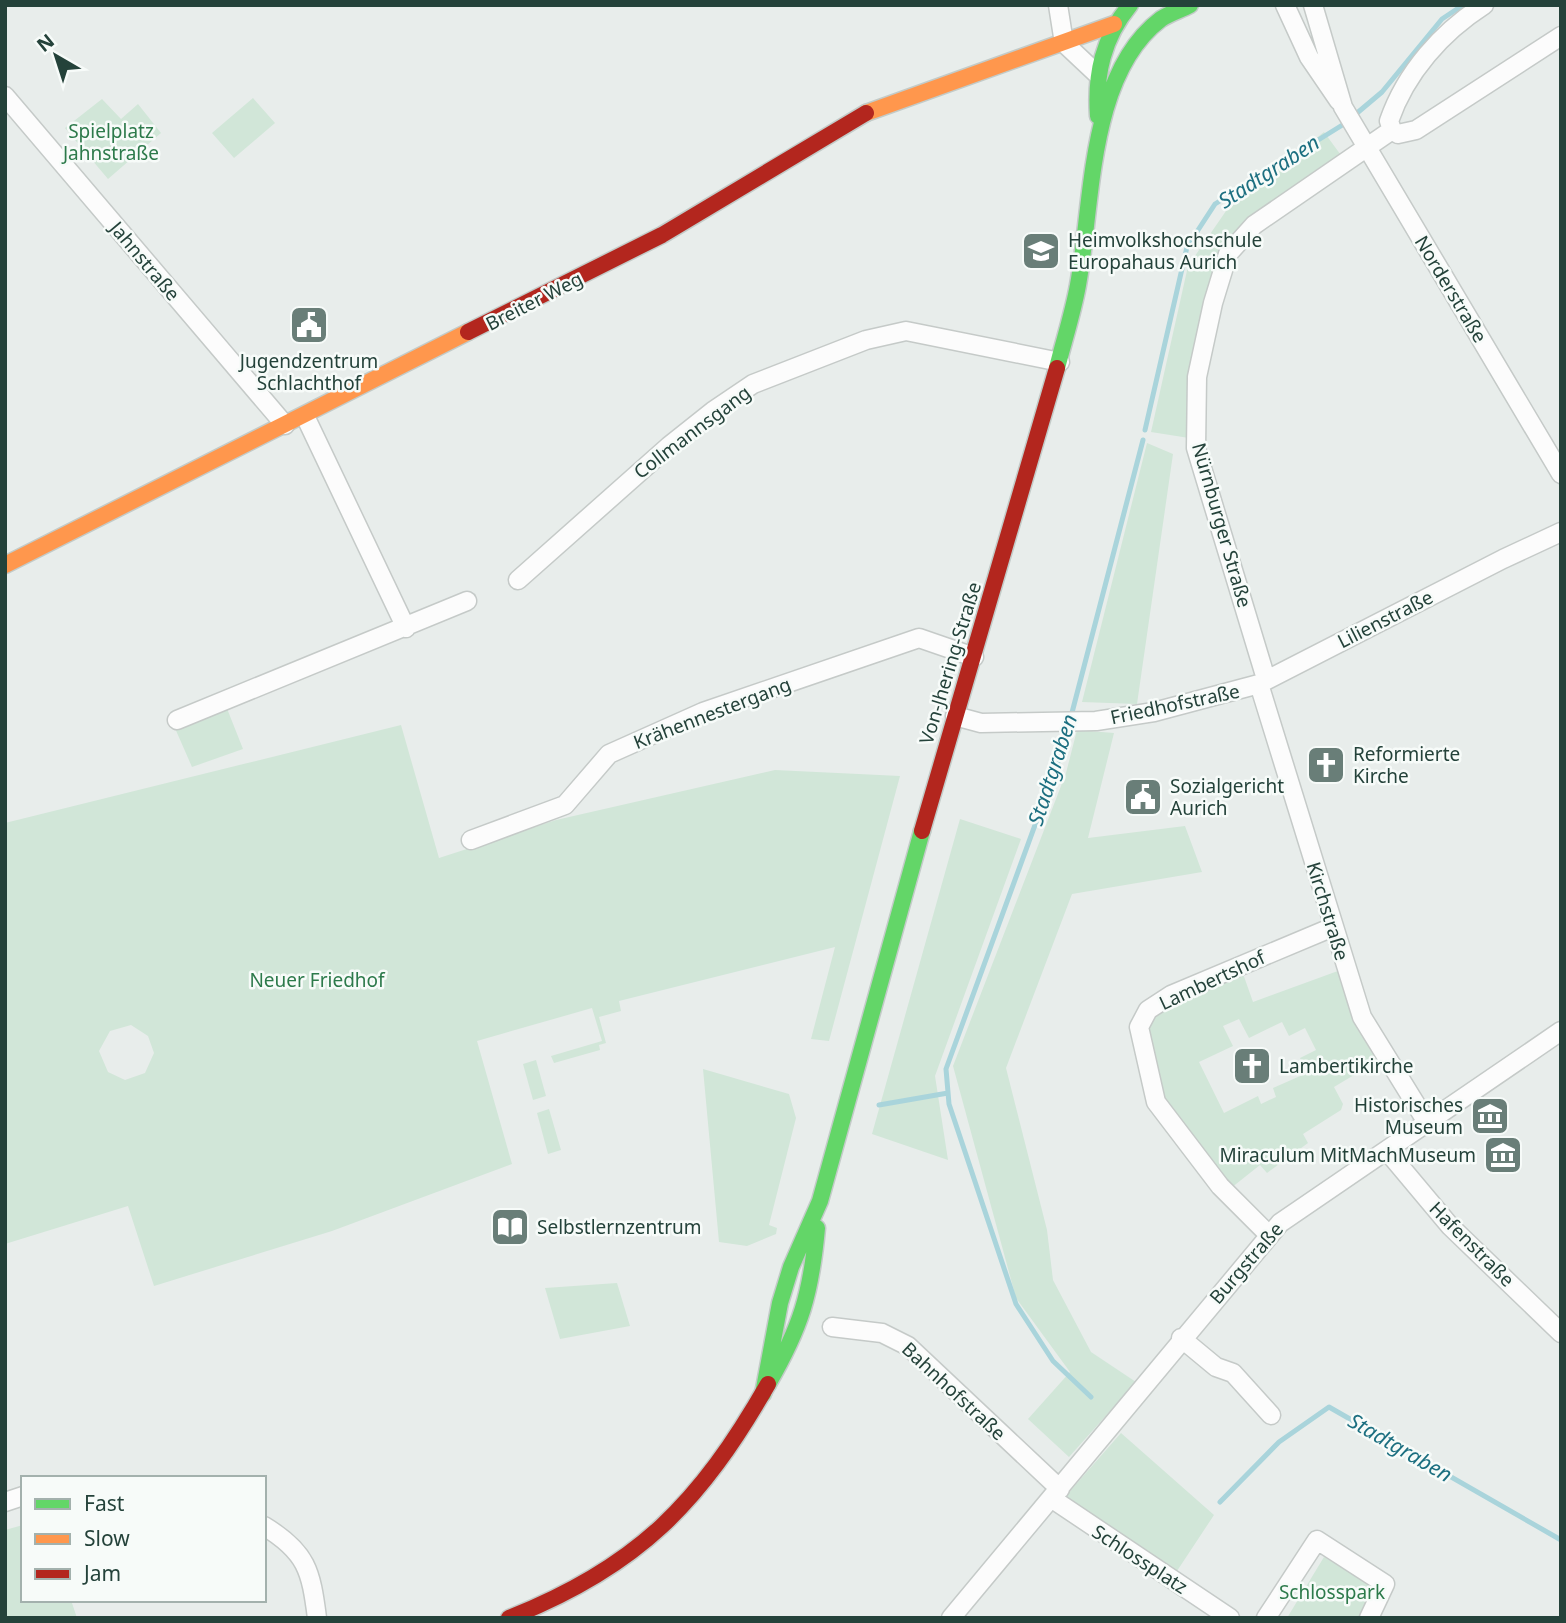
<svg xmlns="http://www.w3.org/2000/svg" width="1566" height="1623" viewBox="0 0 1566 1623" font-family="'Noto Sans',sans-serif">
<rect width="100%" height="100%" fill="#e8edeb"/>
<!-- green -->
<path fill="#d1e6d8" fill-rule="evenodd" d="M 253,98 L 275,123 L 234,158 L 212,133 Z
M 102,99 L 121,119 L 138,104 L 161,133 L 108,179 L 65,128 Z
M 1324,132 L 1343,158 L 1221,255 L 1189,438 L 1151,432 L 1188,266 L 1226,211 Z
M 1147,443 L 1173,454 L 1137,704 L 1082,702 Z
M 226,706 L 243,749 L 192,767 L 174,726 Z
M 401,725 L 439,858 L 556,820 L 775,770 L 900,776 L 829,1041 L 811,1039 L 835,947 L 619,1001 L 621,1011 L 599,1017 L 606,1043 L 599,1045 L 600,1050 L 554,1063 L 551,1056 L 602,1041 L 592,1008 L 477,1041 L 512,1164 L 332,1231 L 154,1286 L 128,1206 L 5,1244 L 5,823 ZM 131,1025 L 148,1036 L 154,1053 L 145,1073 L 125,1080 L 108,1072 L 99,1051 L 110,1031 Z
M 1077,730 L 1114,733 L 1088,838 L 1185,826 L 1202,872 L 1072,894 L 1006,1068 L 1047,1230 L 1053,1280 L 1091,1352 L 1136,1382 L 1069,1457 L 1028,1419 L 1070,1372 L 1016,1298 L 953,1066 L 1066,773 Z
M 960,819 L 1021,839 L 935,1076 L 948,1160 L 872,1134 Z
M 1241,968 L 1253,1002 L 1346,968 L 1379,1060 L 1334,1087 L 1343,1104 L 1341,1110 L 1303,1134 L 1308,1143 L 1267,1173 L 1260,1165 L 1226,1192 L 1164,1115 L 1142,1019 ZM 1239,1019 L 1249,1038 L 1282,1022 L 1289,1036 L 1305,1028 L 1316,1050 L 1300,1058 L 1307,1073 L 1273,1088 L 1276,1097 L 1261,1104 L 1258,1096 L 1224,1113 L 1199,1062 L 1233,1046 L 1223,1026 Z
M 536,1060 L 546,1096 L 533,1100 L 523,1064 Z
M 703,1069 L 789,1094 L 796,1118 L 769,1225 L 777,1228 L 776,1234 L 747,1246 L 719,1242 Z
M 549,1109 L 561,1150 L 548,1154 L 537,1113 Z
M 617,1283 L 630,1326 L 560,1339 L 545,1288 Z
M 1121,1433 L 1214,1515 L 1177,1571 L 1063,1499 Z
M 23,1525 L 23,1600 L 71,1600 L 77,1618 L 5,1618 L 5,1530 Z
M 1324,1557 L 1374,1587 L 1358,1618 L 1287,1618 Z"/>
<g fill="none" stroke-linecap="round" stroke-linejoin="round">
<!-- stream -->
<path stroke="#a9d4db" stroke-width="5" d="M 1145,430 L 1187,247 L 1215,204 L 1344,124 L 1382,92 L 1442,19 L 1463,5
M 879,1105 L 948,1093
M 1091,1397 L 1053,1361 L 1016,1304 L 949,1104 L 946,1069 L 1062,751 L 1143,440
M 1220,1502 L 1279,1442 L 1329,1407 L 1561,1540"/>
<defs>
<path id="street" d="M 1058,5 L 1064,43 L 1097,74
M 1285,5 L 1309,57 L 1339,101
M 1313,5 L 1343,107 L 1561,474
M 1484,5 C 1442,32 1406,72 1389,121 L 1392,130 L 1398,134 L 1416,130 L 1561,36
M 5,96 L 285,425
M 305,416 L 406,628
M 518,580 L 669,446 L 713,411 L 753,384 L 866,340 L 906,331 L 1060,362
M 1266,679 L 1196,448 L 1197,377 L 1213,303 L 1228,254 L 1254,225 L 1392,130
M 1259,684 L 1362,1017 L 1428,1124
M 955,716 L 981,723 L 1096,721 L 1154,712 L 1259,684 L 1503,559 L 1561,532
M 177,720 L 467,601
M 471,840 L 565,805 L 609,754 L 703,712 L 919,638 L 974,657
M 1388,1152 L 1450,1226 L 1561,1333
M 1269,1235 L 1220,1186 L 1156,1102 L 1139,1027 L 1148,1010 L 1171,995 L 1333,927
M 832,1327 L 882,1333 L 908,1346 L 1060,1489
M 1181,1338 L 1216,1367 L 1233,1373 L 1271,1415
M 1051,1498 L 1230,1618
M 5,1502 L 23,1496
M 264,1526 C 307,1552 311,1571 317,1618
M 951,1618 L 1280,1223 L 1561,1031
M 1266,1618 L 1317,1540 L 1385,1584 L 1369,1618"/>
<path id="fast" d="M 1098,116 C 1095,74 1103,38 1130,5
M 1057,368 C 1064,340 1073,313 1078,285 C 1093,203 1088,74 1161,19 C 1170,13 1181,10 1190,5
M 768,1384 C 801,1327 811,1294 817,1228
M 763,1394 L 780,1303 L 791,1267 L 820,1201 L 922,831"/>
<path id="slow" d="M 866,113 L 1114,24
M 5,565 L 468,332"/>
<path id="jam" d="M 468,332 L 662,235 L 866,113
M 922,831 L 1057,368
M 509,1618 C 638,1567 700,1503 768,1384"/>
</defs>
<!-- street casing -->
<use href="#street" stroke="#c5cac8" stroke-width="21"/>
<!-- fast casing -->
<use href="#fast" stroke="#c3cbc8" stroke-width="19"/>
<!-- slow casing -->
<use href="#slow" stroke="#c3cbc8" stroke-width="19"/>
<!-- jam casing -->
<use href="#jam" stroke="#c3cbc8" stroke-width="19"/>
<!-- street -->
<use href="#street" stroke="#fcfcfc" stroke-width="18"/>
<!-- fast -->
<use href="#fast" stroke="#63d668" stroke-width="16"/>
<!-- slow -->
<use href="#slow" stroke="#ff974d" stroke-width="16"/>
<!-- jam -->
<use href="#jam" stroke="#b3261e" stroke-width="16"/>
</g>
<!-- icons -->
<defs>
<symbol id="university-square" viewBox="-11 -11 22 22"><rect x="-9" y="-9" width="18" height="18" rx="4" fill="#697e78" stroke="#f7fbf9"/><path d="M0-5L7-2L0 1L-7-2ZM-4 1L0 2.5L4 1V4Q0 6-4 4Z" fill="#fff"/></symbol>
<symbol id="civic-square" viewBox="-11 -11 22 22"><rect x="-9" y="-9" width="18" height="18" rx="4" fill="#697e78" stroke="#f7fbf9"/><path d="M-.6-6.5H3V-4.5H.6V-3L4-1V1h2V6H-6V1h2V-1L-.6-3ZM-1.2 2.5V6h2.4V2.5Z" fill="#fff"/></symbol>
<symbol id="church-square" viewBox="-11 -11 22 22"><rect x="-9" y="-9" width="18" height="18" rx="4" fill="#697e78" stroke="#f7fbf9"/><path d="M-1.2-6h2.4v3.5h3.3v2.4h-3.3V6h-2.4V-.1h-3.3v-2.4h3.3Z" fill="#fff"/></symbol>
<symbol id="museum-square" viewBox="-11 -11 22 22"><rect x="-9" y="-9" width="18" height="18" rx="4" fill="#697e78" stroke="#f7fbf9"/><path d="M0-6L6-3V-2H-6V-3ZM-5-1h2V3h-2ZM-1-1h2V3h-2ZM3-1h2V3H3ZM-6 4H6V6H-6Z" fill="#fff"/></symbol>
<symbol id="library-square" viewBox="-11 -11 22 22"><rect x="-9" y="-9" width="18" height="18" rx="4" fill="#697e78" stroke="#f7fbf9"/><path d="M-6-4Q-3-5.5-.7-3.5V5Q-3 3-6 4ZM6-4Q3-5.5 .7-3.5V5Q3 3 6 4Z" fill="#fff"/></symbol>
</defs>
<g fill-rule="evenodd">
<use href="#university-square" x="1019" y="229" width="44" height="44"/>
<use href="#civic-square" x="287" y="303" width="44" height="44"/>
<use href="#church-square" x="1304" y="743" width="44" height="44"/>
<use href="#civic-square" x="1121" y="775" width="44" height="44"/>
<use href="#church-square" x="1230" y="1044" width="44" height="44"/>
<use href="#museum-square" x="1468" y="1094" width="44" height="44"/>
<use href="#museum-square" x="1481" y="1133" width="44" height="44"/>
<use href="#library-square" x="488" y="1205" width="44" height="44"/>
</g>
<g text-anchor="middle" stroke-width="5" stroke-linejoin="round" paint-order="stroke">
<!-- park labels -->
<g font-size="19" fill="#2d7a4b" stroke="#f7fbf9">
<text x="111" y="138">Spielplatz<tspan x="111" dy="22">Jahnstraße</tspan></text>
<text x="317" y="987">Neuer Friedhof</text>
<text x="1332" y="1599">Schlosspark</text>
</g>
<!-- poi labels -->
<g font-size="19" fill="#24423a" stroke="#f7fbf9" text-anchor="start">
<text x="1068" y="247">Heimvolkshochschule<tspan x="1068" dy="22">Europahaus Aurich</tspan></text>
<text x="309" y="368" text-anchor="middle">Jugendzentrum<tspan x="309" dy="22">Schlachthof</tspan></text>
<text x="1353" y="761">Reformierte<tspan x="1353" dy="22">Kirche</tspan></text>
<text x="1170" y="793">Sozialgericht<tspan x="1170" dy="22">Aurich</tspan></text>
<text x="1279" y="1073">Lambertikirche</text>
<text x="1463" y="1112" text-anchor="end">Historisches<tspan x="1463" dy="22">Museum</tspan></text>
<text x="1476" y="1162" text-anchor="end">Miraculum MitMachMuseum</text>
<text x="537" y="1234">Selbstlernzentrum</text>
</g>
<!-- street labels -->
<g font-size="19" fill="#24423a" stroke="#f7fbf9">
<text transform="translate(145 261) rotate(50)" y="7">Jahnstraße</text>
<text transform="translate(1451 289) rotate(59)" y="7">Norderstraße</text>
<text transform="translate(534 301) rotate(-27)" y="7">Breiter Weg</text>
<text transform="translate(692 432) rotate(-37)" y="7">Collmannsgang</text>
<text transform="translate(1222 525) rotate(74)" y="7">Nürnburger Straße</text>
<text transform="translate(1385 619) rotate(-27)" y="7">Lilienstraße</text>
<text transform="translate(950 663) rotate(-73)" y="7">Von-Jhering-Straße</text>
<text transform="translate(1175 704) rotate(-12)" y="7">Friedhofstraße</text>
<text transform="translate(712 713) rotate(-21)" y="7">Krähennestergang</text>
<text transform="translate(1328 911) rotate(73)" y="7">Kirchstraße</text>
<text transform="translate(1212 980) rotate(-25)" y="7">Lambertshof</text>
<text transform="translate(1472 1244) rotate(45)" y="7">Hafenstraße</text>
<text transform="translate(1246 1263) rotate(-49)" y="7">Burgstraße</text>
<text transform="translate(954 1391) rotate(43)" y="7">Bahnhofstraße</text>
<text transform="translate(1140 1559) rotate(33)" y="7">Schlossplatz</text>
</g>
<!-- water labels -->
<g font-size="21" font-style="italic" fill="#1c6f80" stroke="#f7fbf9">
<text transform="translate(1269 172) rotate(-33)" y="7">Stadtgraben</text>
<text transform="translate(1053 770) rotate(-72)" y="7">Stadtgraben</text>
<text transform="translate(1400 1448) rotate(30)" y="7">Stadtgraben</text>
</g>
</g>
<!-- border -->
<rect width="1566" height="1623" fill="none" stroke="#24423a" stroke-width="14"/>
<!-- legend -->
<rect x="21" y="1476" width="245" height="126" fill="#f7fbf9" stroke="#a3b1ad" stroke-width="2"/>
<rect x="35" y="1499" width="35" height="10" fill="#63d668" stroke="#a3b1ad" stroke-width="2"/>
<text x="84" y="1511" font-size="21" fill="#24423a">Fast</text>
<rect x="35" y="1534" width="35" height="10" fill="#ff974d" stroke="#a3b1ad" stroke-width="2"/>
<text x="84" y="1546" font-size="21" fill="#24423a">Slow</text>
<rect x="35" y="1569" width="35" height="10" fill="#b3261e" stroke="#a3b1ad" stroke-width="2"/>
<text x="84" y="1581" font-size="21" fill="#24423a">Jam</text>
<!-- north arrow -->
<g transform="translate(56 56) rotate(321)" stroke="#f7fbf9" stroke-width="5" paint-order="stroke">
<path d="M0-5L12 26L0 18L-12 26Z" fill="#24423a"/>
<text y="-10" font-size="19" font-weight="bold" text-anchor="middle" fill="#24423a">N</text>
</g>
</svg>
